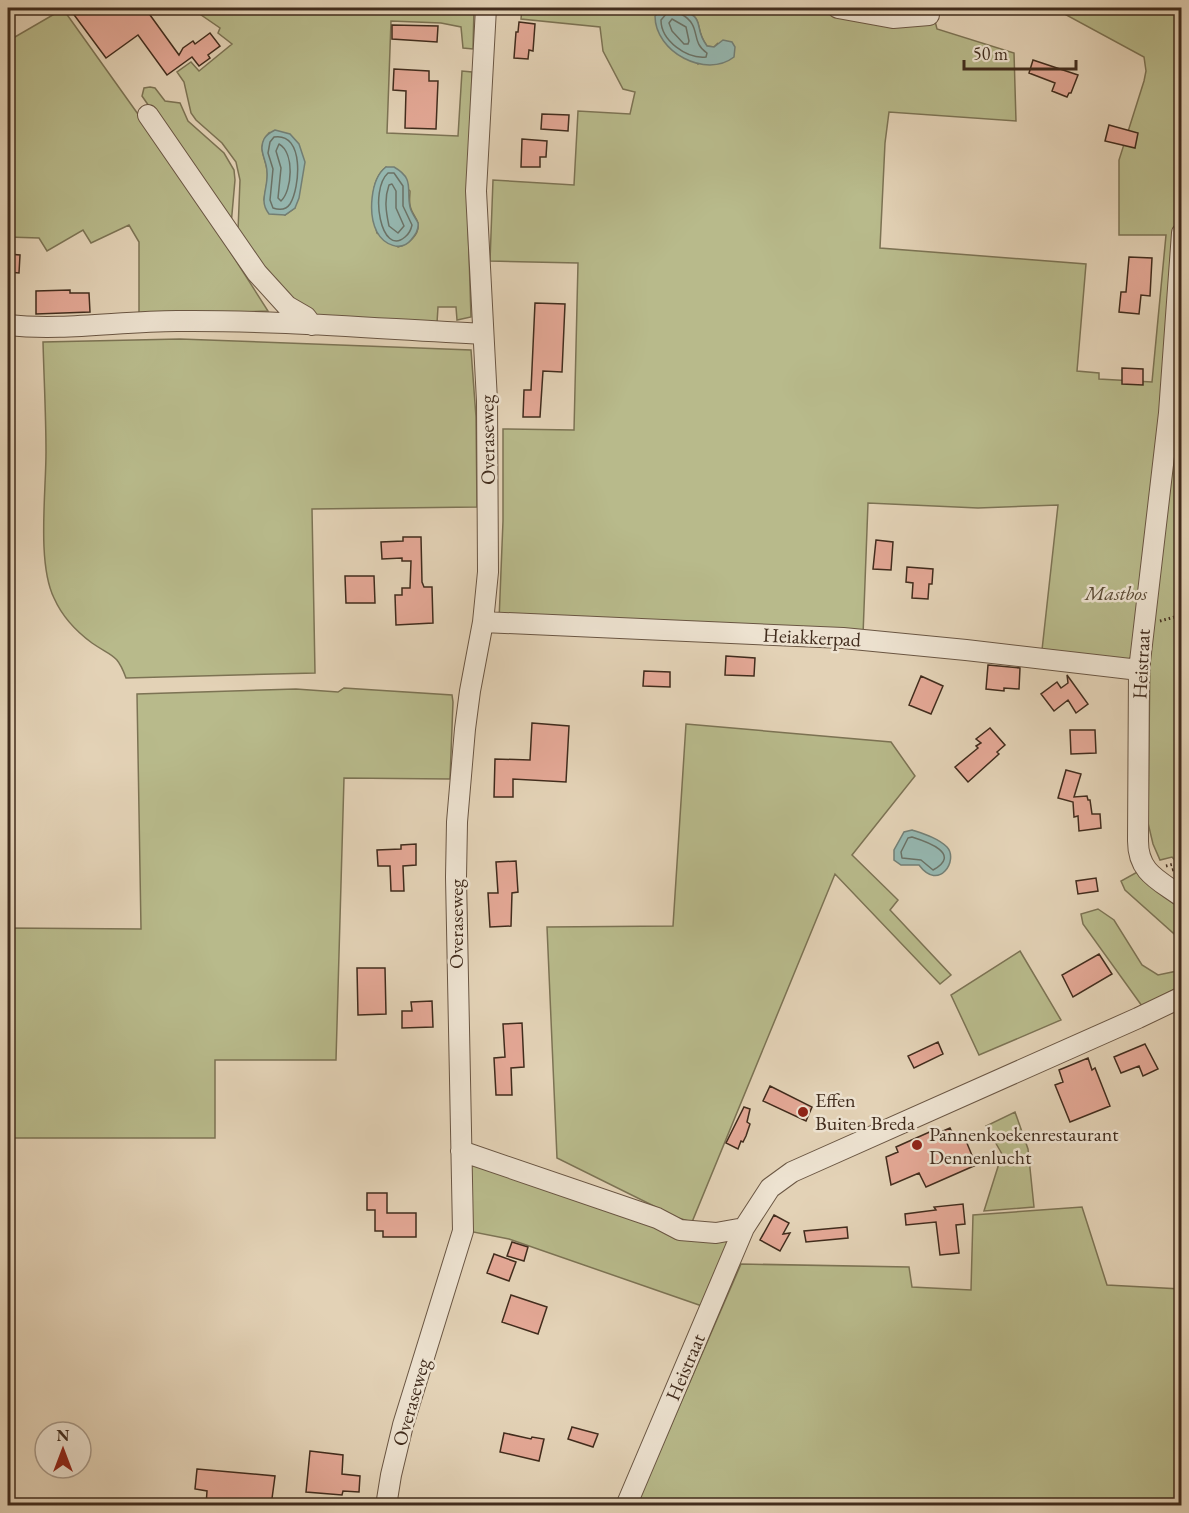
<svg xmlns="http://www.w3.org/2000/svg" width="1189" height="1513" viewBox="0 0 1189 1513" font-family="'EB Garamond',serif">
<rect width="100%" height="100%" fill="#e3d2b6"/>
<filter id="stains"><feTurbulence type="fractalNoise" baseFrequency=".00333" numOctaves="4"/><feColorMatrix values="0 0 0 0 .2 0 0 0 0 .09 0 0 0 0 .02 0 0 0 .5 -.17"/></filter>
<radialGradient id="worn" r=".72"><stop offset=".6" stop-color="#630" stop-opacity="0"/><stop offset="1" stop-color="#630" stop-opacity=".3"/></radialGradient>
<!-- green -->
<path fill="#b8ba8b" stroke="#7c7354" stroke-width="1.5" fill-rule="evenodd" d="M 191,8 L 474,8 L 473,49 L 463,48 L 461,27 L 441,23 L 391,21 L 387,133 L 458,136 L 462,71 L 472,72 L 468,223 L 471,317 L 457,320 L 456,307 L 438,307 L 437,323 L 320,319 L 278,290 L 238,231 L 240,180 L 236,162 L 222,143 L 196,120 L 191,113 L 184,82 L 177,72 L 191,62 L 199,71 L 232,44 L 218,33 L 220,28 ZM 269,133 L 295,208 L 285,215 L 264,200 C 265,191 269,180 267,170 C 265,154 256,148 269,133 ZM 386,167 L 410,191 C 410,195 409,201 410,205 C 411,212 416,217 418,223 C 420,235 408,244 398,247 L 377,233 C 372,214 368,181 386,167 Z
M 522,8 L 671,8 L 662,10 L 698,64 L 718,43 L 714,47 L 707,46 C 691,25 710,17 674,8 L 845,8 L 935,21 L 937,29 L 1014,53 L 1016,121 L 889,112 L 885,143 L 880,248 L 1086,264 L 1077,371 L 1099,373 L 1099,379 L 1152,382 L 1166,235 L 1119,235 L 1119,160 L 1144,81 L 1146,71 L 1144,57 L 1057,10 L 1058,8 L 1181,8 L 1181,867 L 1172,857 L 1160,860 L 1153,844 L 1148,823 L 1150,659 L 1134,661 L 1041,659 L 1058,505 L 978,508 L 868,503 L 863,635 L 499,621 L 503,521 L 503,429 L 574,430 L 578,263 L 490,261 L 493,180 L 574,185 L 578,111 L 630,114 L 635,92 L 623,89 L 603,51 L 600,27 L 521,19 Z
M 63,9 L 180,173 L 268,311 L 139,316 L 139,242 L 129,225 L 91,243 L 83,230 L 47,251 L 39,238 L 8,237 L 8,41 Z
M 150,87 L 155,88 L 165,101 L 180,103 L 188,121 L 224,153 L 234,170 L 235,180 L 231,225 L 142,96 L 144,88 Z
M 180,339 L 471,350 L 476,417 L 477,507 L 312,509 L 315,673 L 126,678 C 117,653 112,657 92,643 C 77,632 62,616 54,598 C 37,563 46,493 46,452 C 46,416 44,379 43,342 Z
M 344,688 L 452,695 L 453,702 L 450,779 L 344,778 L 336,1060 L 215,1060 L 215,1138 L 8,1138 L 8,928 L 141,929 L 137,694 L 296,689 L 338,692 Z
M 686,724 L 891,742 L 915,776 L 852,855 L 898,900 L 890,910 L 951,975 L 940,984 L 835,874 L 692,1222 L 678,1218 L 557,1158 L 547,927 L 673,926 Z
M 1141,870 L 1181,909 L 1181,940 L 1125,890 L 1121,881 Z
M 1098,909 L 1114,920 L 1142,965 L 1158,975 L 1177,971 L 1181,966 L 1181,986 L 1142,1006 L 1083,924 L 1081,914 Z
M 1020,951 L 1061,1020 L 979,1055 L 951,995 Z
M 1015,1112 L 1028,1149 L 1034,1207 L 984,1211 L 1002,1154 L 986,1126 Z
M 469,1161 L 697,1239 L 739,1233 L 702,1306 L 509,1239 L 468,1231 Z
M 1082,1207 L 1107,1285 L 1181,1289 L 1181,1505 L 636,1506 L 741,1264 L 909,1267 L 912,1287 L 971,1290 L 973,1215 Z"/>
<!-- water -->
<path fill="#95b7b0" stroke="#737f75" stroke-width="1.5" d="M 674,8 C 710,17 691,25 707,46 L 714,47 L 723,40 L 732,42 L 735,47 L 734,57 C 706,79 655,52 655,16 L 662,10 Z
M 275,130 L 290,134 L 299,144 L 305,162 L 299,198 L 295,208 L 285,215 L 269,214 C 266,210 264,206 264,201 C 264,191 268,182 267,172 C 267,160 258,151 264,139 C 266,135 271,132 275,130 Z
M 386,167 L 394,167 C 415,179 406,189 410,207 C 411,213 416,218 418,223 C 419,230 415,235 411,240 C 401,252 384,245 377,232 C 368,215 370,179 386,167 Z
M 912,830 C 924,834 938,838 947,847 C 959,860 939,892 919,865 L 901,865 L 894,860 L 894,850 L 904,832 Z"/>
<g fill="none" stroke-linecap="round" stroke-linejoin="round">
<!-- shore -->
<path stroke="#6b7266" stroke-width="1.5" d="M 668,8 L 667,13 L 661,20 C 661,41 687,59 706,57 L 707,53 C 689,41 703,26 681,14 L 679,8
M 672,19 L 686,27 L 689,41 L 688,44 L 684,44 L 672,31 L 669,23 Z
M 274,137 C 305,132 300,188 290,204 C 286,210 279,210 273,208 L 270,200 L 273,169 L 268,153 L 270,142 Z
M 279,144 C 295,153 292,191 281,201 L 278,198 L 281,168 L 276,151 Z
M 388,173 L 394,173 L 403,186 L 403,206 L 412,225 C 411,230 409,234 405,237 C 381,258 369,190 388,173 Z
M 392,184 L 396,191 L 396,208 L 404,226 L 398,233 L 389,226 C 386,212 384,199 389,185 Z
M 912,837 C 928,842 962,854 933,870 L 921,860 L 902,858 L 901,852 L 908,838 Z"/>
</g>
<!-- building -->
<path fill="#e4a896" stroke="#412c1d" stroke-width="1.5" d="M 69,8 L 145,8 L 179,55 L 183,48 L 193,41 L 195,44 L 210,33 L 220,46 L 208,55 L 210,58 L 199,66 L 192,57 L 167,75 L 138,35 L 106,58 Z
M 519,22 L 535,24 L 533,51 L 529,50 L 528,59 L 514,58 L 516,32 L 518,32 Z
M 392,25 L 438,26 L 437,42 L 392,39 Z
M 1033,60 L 1078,75 L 1071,93 L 1069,93 L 1067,97 L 1052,91 L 1055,83 L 1029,73 Z
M 394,69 L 429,71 L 429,81 L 438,81 L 436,129 L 405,128 L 406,91 L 393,90 Z
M 542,114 L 569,115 L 568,131 L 541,129 Z
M 1109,125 L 1138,133 L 1135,148 L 1105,141 Z
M 522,139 L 547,141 L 546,157 L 540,157 L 540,167 L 521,167 Z
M 8,254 L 20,255 L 19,273 L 8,272 Z
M 1129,257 L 1152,258 L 1150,296 L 1141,295 L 1139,314 L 1119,312 L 1121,292 L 1126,292 Z
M 70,290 L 70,293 L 89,293 L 90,312 L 36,314 L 36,291 Z
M 535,303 L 565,304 L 562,372 L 543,371 L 540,417 L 523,417 L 524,390 L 531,390 Z
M 1122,368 L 1143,369 L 1143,385 L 1122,384 Z
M 403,537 L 421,537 L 422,582 L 424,587 L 432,587 L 433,623 L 396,625 L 395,595 L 402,595 L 402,588 L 410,588 L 411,561 L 402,561 L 402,558 L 382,559 L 381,542 L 403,541 Z
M 876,540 L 893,542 L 891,570 L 873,569 Z
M 907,567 L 933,569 L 932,584 L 929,584 L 928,599 L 912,598 L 913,583 L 906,582 Z
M 345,576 L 374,576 L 375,603 L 346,603 Z
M 726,656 L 755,658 L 754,676 L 725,675 Z
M 988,665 L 1020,668 L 1019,689 L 1004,688 L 1004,691 L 986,689 Z
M 644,671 L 670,672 L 670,687 L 643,686 Z
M 1067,675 L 1088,704 L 1076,713 L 1068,700 L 1054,711 L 1041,694 L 1057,682 L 1061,688 L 1068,683 Z
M 921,676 L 943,686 L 931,714 L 909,705 Z
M 532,723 L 569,726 L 566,782 L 513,779 L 513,797 L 494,797 L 495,759 L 530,760 Z
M 990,728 L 1005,745 L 997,752 L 999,754 L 968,782 L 955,767 L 978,748 L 976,746 L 981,743 L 976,739 Z
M 1070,730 L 1095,730 L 1096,753 L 1071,754 Z
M 1066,770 L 1081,774 L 1074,797 L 1087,796 L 1088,800 L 1090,800 L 1092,814 L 1100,814 L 1101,828 L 1079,831 L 1078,816 L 1074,817 L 1073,802 L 1058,798 Z
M 416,844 L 416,865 L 403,866 L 404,891 L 391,891 L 390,866 L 378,866 L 377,850 L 401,849 L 401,845 Z
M 516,861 L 518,892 L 512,893 L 511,926 L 490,927 L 488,893 L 498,893 L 496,862 Z
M 1096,878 L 1098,891 L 1078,894 L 1076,881 Z
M 1099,954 L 1112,974 L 1073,997 L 1062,975 Z
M 357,968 L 385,968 L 386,1014 L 358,1015 Z
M 432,1001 L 433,1027 L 402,1028 L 402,1011 L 412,1011 L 411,1002 Z
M 522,1023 L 524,1067 L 511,1068 L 512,1095 L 496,1095 L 494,1058 L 505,1057 L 503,1024 Z
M 938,1042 L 943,1054 L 914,1068 L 908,1056 Z
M 1145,1044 L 1158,1069 L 1143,1076 L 1139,1066 L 1121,1073 L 1114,1057 Z
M 1088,1058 L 1092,1070 L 1095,1068 L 1110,1106 L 1070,1122 L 1055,1085 L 1063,1082 L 1059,1070 Z
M 770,1086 L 812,1107 L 806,1121 L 763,1101 Z
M 744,1107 L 750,1109 L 747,1122 L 750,1124 L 746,1136 L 743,1142 L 741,1141 L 738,1149 L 726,1143 Z
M 950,1128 L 956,1140 L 964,1136 L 976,1165 L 926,1187 L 919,1173 L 891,1185 L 886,1157 L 898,1152 L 896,1147 L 934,1130 L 936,1134 Z
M 367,1193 L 387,1193 L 387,1213 L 416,1213 L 416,1237 L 383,1237 L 383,1231 L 375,1231 L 375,1210 L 367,1210 Z
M 963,1204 L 965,1224 L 956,1225 L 959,1253 L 940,1255 L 936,1222 L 906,1225 L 905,1214 L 936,1210 L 934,1207 Z
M 774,1215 L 789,1223 L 783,1234 L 790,1233 L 780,1251 L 760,1240 Z
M 847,1227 L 848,1238 L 806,1242 L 804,1231 Z
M 512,1242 L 528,1247 L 524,1261 L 507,1256 Z
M 494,1254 L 516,1262 L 509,1281 L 487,1273 Z
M 511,1295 L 547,1307 L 538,1334 L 502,1322 Z
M 572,1427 L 598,1434 L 593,1447 L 568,1439 Z
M 504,1433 L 531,1439 L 532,1437 L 544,1439 L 539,1461 L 500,1452 Z
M 310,1451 L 343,1455 L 342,1474 L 360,1476 L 359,1492 L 343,1491 L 342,1495 L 306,1492 Z
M 197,1469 L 275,1476 L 271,1506 L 206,1506 L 207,1491 L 195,1489 Z"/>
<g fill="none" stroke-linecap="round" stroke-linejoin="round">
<defs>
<path id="minor" d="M 838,8 L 893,18 L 929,15
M 148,115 L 257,273 L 287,306 L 306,317 L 312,325
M 1182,233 L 1169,413 L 1139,670 L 1138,841 C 1138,873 1159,880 1182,897
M 8,325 C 63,331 121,321 177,321 C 279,320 381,329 483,334
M 483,622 L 843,638 L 966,650 L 1139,670
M 461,1151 L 657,1218 L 680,1230 L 716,1233 L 744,1228
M 386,1506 L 391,1475 L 403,1425 L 463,1231 L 456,877 L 457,822 L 465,729 L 470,691 L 483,622 L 488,572 L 487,401 L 476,191 L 486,8
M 626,1506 L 744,1228 L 770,1188 L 792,1172 L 1138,1018 L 1182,997"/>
</defs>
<!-- minor casing -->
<use href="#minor" stroke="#6a5643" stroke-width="22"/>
<!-- path -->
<path stroke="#412c1d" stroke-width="3" stroke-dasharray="1.5 3" stroke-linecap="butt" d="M 1160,621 L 1182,615
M 1166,866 L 1182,862
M 1172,870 L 1182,867"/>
<!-- minor -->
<use href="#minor" stroke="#ede2d0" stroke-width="20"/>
</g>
<!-- markers -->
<g fill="#8f2418" stroke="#ede2d0" stroke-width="2">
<circle cx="803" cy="1112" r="6"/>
<circle cx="917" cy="1145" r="6"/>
</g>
<g text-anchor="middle" stroke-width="5" stroke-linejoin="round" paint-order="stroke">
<!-- street labels -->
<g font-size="20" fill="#412c1d" stroke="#ede2d0">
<text transform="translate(487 440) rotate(-91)" y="7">Overaseweg</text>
<text transform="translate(812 637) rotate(3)" y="7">Heiakkerpad</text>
<text transform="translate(1141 664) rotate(-87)" y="7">Heistraat</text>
<text transform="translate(456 924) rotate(-90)" y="7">Overaseweg</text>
<text transform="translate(685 1367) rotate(-67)" y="7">Heistraat</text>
<text transform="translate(411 1402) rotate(-74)" y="7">Overaseweg</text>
</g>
<!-- park labels -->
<g font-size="20" font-style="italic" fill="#594833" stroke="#ede2d0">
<text x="1116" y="600">Mastbos</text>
</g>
<!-- poi labels -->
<g font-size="20" fill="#412c1d" stroke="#ede2d0" text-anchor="start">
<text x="815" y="1107">Effen<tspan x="815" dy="23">Buiten Breda</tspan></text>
<text x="929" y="1141">Pannenkoekenrestaurant<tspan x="929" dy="23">Dennenlucht</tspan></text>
</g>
</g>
<!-- margin -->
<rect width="1189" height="1513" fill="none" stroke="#e3d2b6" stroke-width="30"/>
<rect x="9" y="9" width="1171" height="1495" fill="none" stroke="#412c1d" stroke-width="3"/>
<rect x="15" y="15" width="1159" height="1483" fill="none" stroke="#412c1d" stroke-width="1.5"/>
<!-- north arrow -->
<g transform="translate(63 1450)"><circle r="28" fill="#ede2d0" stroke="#a89988" stroke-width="1.5"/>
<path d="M0-4.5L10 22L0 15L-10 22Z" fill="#8f2418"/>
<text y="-9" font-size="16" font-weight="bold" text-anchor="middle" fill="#412c1d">N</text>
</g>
<!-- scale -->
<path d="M964 60v9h112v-9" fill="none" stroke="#412c1d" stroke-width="3"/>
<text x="973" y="60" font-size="18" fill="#412c1d" stroke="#ede2d0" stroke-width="4.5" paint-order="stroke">50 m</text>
<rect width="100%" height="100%" filter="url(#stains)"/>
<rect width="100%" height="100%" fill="url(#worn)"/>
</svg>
